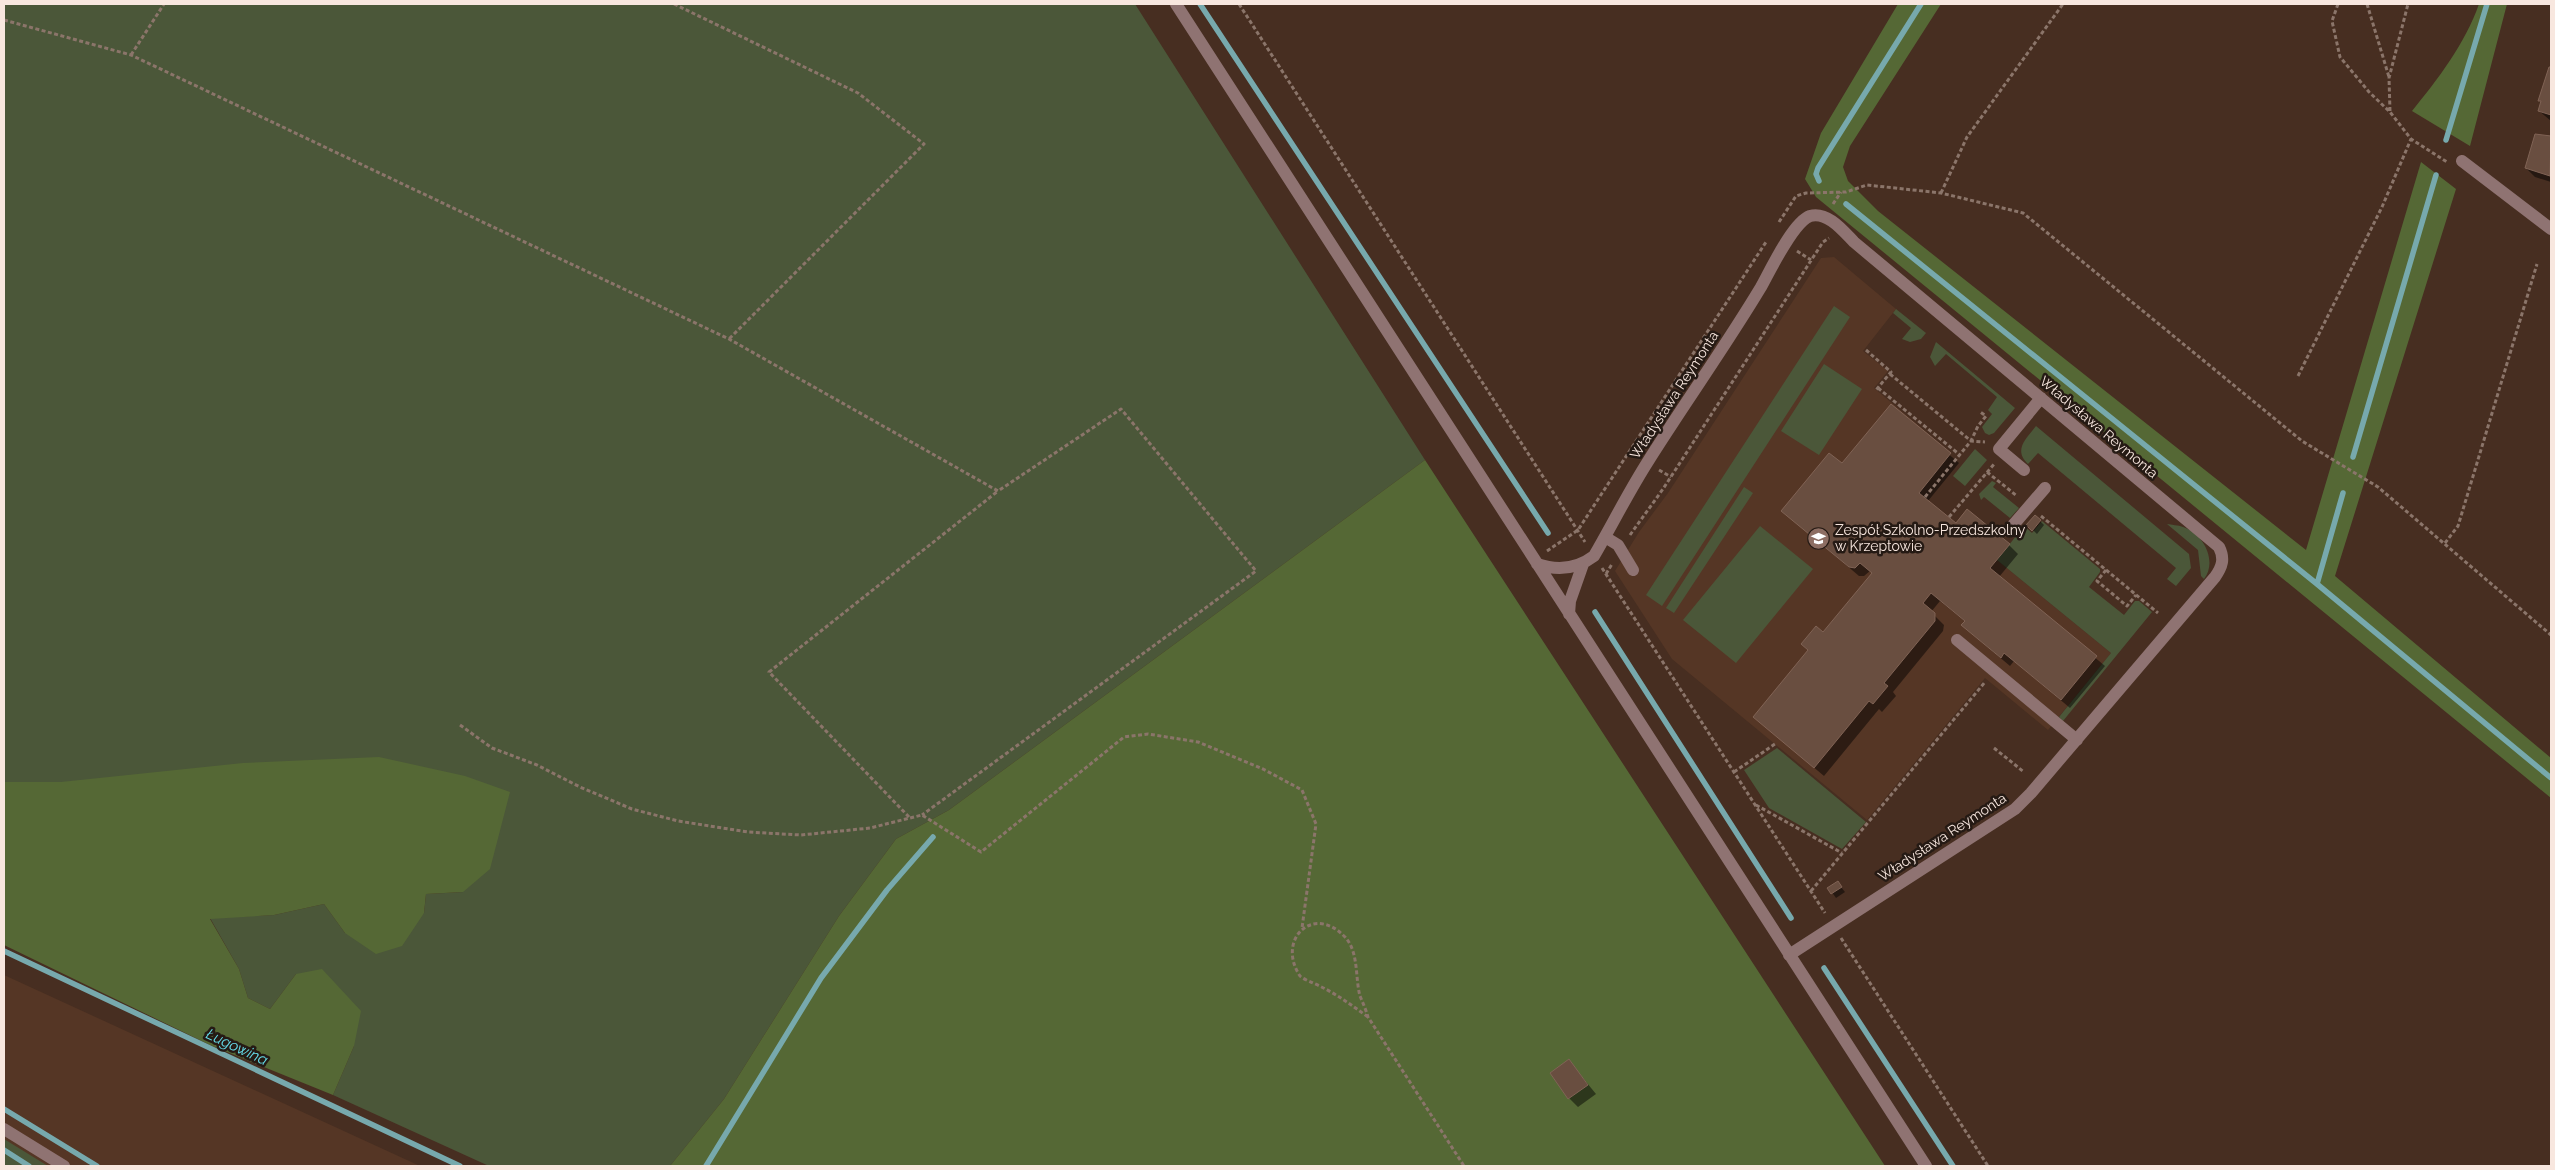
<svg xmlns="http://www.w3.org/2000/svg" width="2555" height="1170" viewBox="0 0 2555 1170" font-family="Raleway,sans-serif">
<rect width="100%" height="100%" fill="#472e21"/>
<!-- built -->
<path fill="#553625" d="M 1834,257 L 1896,309 L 1863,351 L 1888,371 L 1874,388 L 1951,453 L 1919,493 L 1955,523 L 1967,509 L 2010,544 L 1997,560 L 2111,653 L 2048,730 L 1985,678 L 1867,820 L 1672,659 L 1615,571 L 1639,532 L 1668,493 L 1821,258 Z
M 4,975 L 420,1166 L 4,1166 Z"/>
<!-- green -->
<path fill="#4b5739" d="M 4,4 L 1135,4 L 1425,460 L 949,810 L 896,839 L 839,916 L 724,1099 L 670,1166 L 489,1166 L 333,1095 L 354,1046 L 296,974 L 270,1009 L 248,998 L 239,969 L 210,918 L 274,915 L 324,904 L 345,933 L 424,913 L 426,894 L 463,892 L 61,782 L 4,782 Z
M 1834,306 L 1850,317 L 1662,606 L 1646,595 Z
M 1896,309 L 1926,333 L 1921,339 L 1910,342 L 1902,339 L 1911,328 L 1893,313 Z
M 1936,342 L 2015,408 L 1994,433 L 1989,435 L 1985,433 L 1982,427 L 1992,414 L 1988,410 L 1997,397 L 1946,354 L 1935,366 L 1930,357 Z
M 1824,364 L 1862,389 L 1819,455 L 1781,431 Z
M 2036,426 L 2189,554 L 2191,568 L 2176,586 L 2167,579 L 2176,568 L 2038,453 L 2028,464 C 2013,450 2026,439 2036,426 Z
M 1975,449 L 1987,460 L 1965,486 L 1953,476 Z
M 1992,481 L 1996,483 L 1993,487 L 2019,508 L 2010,518 L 1984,497 L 1981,500 L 1979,494 Z
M 1744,487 L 1753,493 L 1674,613 L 1666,608 Z
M 2042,521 L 2100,569 L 2100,572 L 2089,587 L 2124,615 L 2135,601 L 2139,601 L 2152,612 L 2063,721 L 2059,717 L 2111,653 L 1997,560 L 2024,526 L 2032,533 Z
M 2167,524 C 2172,525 2178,525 2183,527 C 2203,533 2218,561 2204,579 L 2201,576 L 2198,550 Z
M 1760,526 L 1813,569 L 1736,663 L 1683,620 Z
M 1777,748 L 1866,822 L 1842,849 L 1769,808 L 1744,770 Z
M 4,1139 L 48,1166 L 4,1166 Z"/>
<!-- forest -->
<path fill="#556835" d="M 1898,4 L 1941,4 L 1850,146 L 1843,167 L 1848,181 L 1878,211 L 2306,550 L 2421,162 L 2456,189 L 2335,576 L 2551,758 L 2551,798 L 1816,197 L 1805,179 L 1821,133 Z
M 2479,4 L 2507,4 L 2470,146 L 2412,111 C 2438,79 2465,44 2479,4 Z
M 1425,460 L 1885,1166 L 670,1166 L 724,1099 L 839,916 L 896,839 L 949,810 Z
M 379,757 L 465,776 L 510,792 L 490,869 L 463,892 L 426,894 L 424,913 L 402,946 L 376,954 L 345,933 L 324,904 L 274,915 L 210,919 L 239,969 L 248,998 L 270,1009 L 296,974 L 322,969 L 361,1011 L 354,1046 L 333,1095 L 210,1045 L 4,945 L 4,782 L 61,782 L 243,763 Z"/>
<!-- shadow -->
<path fill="#0007" d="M 2549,68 L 2551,69 L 2551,121 L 2539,111 Z
M 2545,136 L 2551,139 L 2551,182 L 2535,177 L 2526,168 Z
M 1891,405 L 1959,463 L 1928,501 L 1956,525 L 1967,511 L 2009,545 L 2018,554 L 1999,577 L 2105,666 L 2070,708 L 2014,661 L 2010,666 L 1972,634 L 1963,625 L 1966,622 L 1940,601 L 1931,612 L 1944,625 L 1943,631 L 1893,692 L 1896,696 L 1882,712 L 1879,709 L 1824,776 L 1754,717 L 1809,651 L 1802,644 L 1823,634 L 1873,574 L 1870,571 L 1864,576 L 1859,576 L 1783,511 L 1842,465 Z
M 2040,521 L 2044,525 L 2037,534 L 2028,525 Z
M 1841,887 L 1845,892 L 1836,898 L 1829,888 Z
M 1569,1061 L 1596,1094 L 1578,1107 L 1569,1098 Z"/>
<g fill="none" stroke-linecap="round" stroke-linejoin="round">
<!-- stream -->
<path stroke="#77a9ad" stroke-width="5.5" d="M 1200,4 L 1548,533
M 2446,140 L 2487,4
M 1819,181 L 1816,174 L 1818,168 L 1921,4
M 1846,204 L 2317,584 L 2551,778
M 2353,457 L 2436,175
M 2317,584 L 2343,493
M 1595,612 L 1791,918
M 4,951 L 460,1166
M 1824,968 L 1953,1166
M 4,1109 L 97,1166
M 4,1150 L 29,1166
M 706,1166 L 821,978 L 887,890 L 933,837"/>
</g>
<!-- building -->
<path fill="#694e40" stroke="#806355" d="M 2549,67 L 2551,67 L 2551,115 L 2538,111 L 2541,101 L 2538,101 Z
M 2535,134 L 2551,136 L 2550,176 L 2525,168 Z
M 1891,404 L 1951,453 L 1919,493 L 1956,523 L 1967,509 L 2010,544 L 1990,568 L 2097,656 L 2061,700 L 2004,653 L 2001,658 L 1961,625 L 1965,621 L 1931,593 L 1923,603 L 1935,613 L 1935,621 L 1884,683 L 1888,686 L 1873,704 L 1869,701 L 1814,768 L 1753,717 L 1808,650 L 1801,644 L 1816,626 L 1823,632 L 1872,573 L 1860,563 L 1855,568 L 1849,567 L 1781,511 L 1829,453 L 1842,463 Z
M 2035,515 L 2041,520 L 2032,531 L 2026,525 Z
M 1838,881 L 1842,887 L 1831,894 L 1827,888 Z
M 1569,1059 L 1588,1085 L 1568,1099 L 1550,1073 Z"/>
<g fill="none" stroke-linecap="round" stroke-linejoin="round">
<!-- path -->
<path stroke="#8b756a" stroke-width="3" stroke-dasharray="4 2.5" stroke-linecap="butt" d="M 674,4 L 858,93 L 924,144 L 729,339
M 1239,4 L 1585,542
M 2338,4 L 2332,21 L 2340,57 L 2369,92 L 2390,112 L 2411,139 L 2447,162
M 2367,4 L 2389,77
M 4,20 L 131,55 L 729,339 L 998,491 L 1121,409 L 1256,571 L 922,815
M 131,55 L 164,4
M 2390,111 L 2389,78 L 2408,4
M 1941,193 L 1967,137 L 2063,4
M 1833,204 L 1841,192
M 1779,222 L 1796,196 L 1806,193 L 1846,192 L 1867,185 L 1941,193 L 2023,213 L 2302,441 L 2378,487 L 2551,635
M 1797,251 L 1811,260
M 1866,350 L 1891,372 L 1876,390
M 1890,374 L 1971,441 L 1985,442
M 2298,376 L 2382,207 L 2411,139
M 1878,388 L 1960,455
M 1659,470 L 1671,477
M 1987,472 L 2017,496
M 1925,497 L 1971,441 L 1978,426 L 1986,416 L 1979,411
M 2041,516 L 2158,613
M 1949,517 L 1995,463
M 1630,535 L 1663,489 L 1823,242 L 1829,238
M 2445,543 L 2458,526 L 2537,264
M 1547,551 L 1578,530 L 1766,242
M 1602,568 L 1825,913
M 2106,570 L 2097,581 L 2127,606 L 2136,595
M 1606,574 L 1612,564
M 460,725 L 492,748 L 537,765 L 580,787 L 632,809 L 678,821 L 748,832 L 801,835 L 870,828 L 922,815 L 981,852 L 1124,737 L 1148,734 L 1198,742 L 1263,769 L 1302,790 L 1316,824 L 1302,928
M 1994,748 L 2024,772
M 1734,772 L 1775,744
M 1756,805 L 1842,853
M 909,817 L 769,672 L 998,491
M 1811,891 L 1985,682
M 1841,938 L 1988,1166
M 1368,1017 C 1350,1004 1334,992 1313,983 C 1309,981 1303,979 1300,976 C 1276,940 1313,903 1345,937 C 1359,952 1355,978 1360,996 C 1363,1003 1366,1010 1368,1017 L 1464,1166"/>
<!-- minor -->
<path stroke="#8f7372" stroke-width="12" d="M 1176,4 L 1926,1166
M 2462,161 L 2551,229
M 2024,470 L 1999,449 L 2041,398
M 2008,531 L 2045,488
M 1605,537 L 1618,545 L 1633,570
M 1537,564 C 1558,571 1577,569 1594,556 C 1612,525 1628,493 1647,463 C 1684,404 1725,347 1761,287 C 1770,271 1793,222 1810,216 C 1828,211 1844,232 1854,242 L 2219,547 C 2225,559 2222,567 2215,577 L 2031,793 L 2015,809 L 1789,955
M 1569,614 L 1570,601 L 1583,564
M 1957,640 L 2077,740
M 4,1129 L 64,1166"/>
</g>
<!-- icons -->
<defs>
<symbol id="school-disc" viewBox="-11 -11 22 22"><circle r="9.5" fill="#8d6e63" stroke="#251a14"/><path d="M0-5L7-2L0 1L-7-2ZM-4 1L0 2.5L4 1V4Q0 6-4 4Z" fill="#fff"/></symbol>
</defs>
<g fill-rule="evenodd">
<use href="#school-disc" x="1806" y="526" width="25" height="25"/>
</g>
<g text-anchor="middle" stroke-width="5" stroke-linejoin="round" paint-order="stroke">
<!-- street labels -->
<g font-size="14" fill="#f8e7df" stroke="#251a14">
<text transform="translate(1674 395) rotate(-57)" y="5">Władysława Reymonta</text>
<text transform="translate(2099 427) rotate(40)" y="5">Władysława Reymonta</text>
<text transform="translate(1942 837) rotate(-33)" y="5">Władysława Reymonta</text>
</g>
<!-- poi labels -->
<g font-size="14" fill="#f8e7df" stroke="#251a14" text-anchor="start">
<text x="1835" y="535">Zespół Szkolno-Przedszkolny<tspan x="1835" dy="16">w Krzeptowie</tspan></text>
</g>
<!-- water labels -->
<g font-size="15" font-style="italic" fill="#65dce9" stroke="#251a14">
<text transform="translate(237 1047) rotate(25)" y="5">Ługowina</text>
</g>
</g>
<!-- border -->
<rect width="2555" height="1170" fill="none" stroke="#f8e7df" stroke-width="10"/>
</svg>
